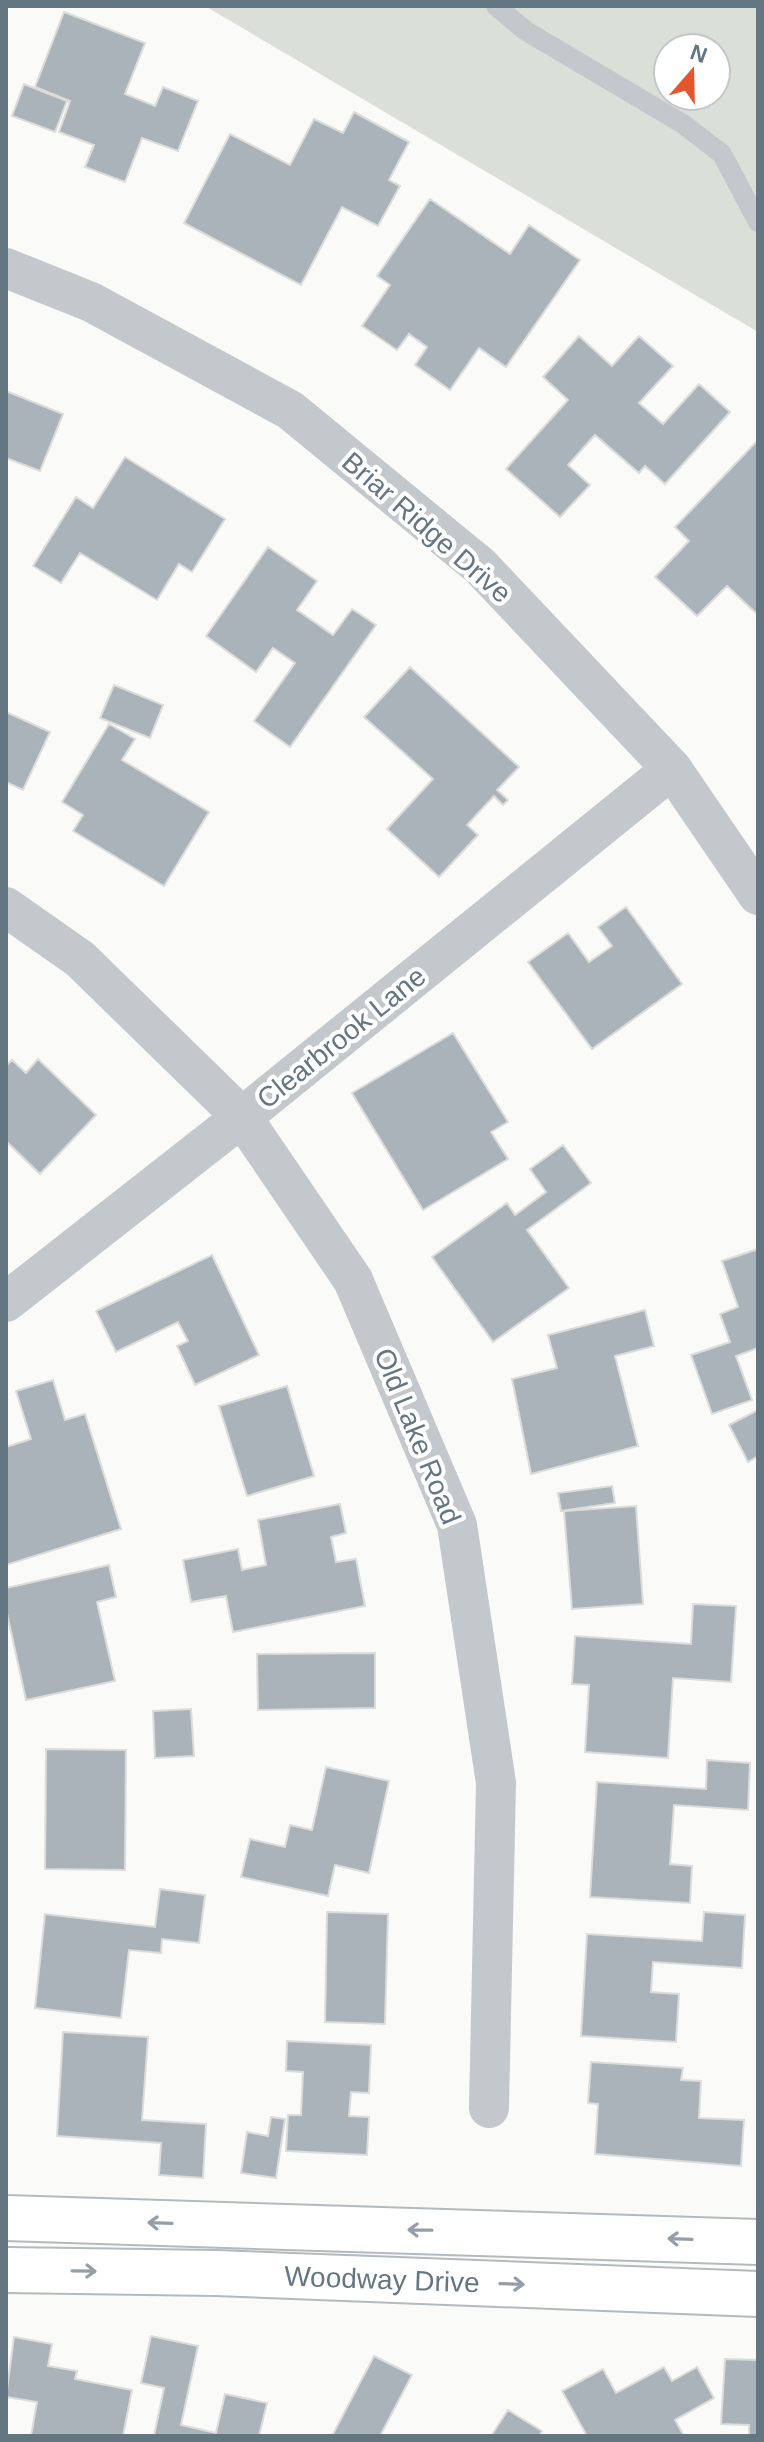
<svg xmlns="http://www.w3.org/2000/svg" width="764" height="2442" viewBox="0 0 764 2442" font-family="Arial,sans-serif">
<rect width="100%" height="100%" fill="#fafaf8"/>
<!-- green -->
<path fill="#dadfd7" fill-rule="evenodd" d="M 205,6 L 758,6 L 758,332 ZM 668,48 L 716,48 L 716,96 L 668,96 Z"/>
<!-- building -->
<path fill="#aab3b9" stroke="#dcdcda" stroke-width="2" d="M 64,12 L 145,43 L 125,94 L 155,106 L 163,87 L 198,101 L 178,151 L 142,138 L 125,182 L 85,167 L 94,145 L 59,132 L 70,101 L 35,87 Z
M 24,84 L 67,101 L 55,132 L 12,116 Z
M 354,112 L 409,142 L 389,180 L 400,186 L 378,226 L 342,207 L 301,285 L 184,223 L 230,134 L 290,165 L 314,119 L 343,133 Z
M 430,199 L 510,254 L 529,225 L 580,260 L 506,367 L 479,348 L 450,390 L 415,365 L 427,347 L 409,334 L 397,350 L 362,326 L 390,285 L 377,276 Z
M 579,336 L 612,366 L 639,336 L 673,366 L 639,403 L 663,424 L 699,384 L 730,412 L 665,484 L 645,466 L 639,473 L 595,435 L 568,465 L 590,485 L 560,517 L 506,469 L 568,400 L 543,377 Z
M 6,391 L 63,414 L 40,471 L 6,458 Z
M 758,440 L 758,615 L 727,586 L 697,616 L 655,577 L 689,541 L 675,527 Z
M 125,457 L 225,519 L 192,572 L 179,564 L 157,600 L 80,553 L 61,583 L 33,566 L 76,497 L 93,508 Z
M 268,547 L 317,581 L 297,610 L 333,635 L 352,609 L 376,625 L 290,747 L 254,721 L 295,663 L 273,648 L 256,672 L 206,636 Z
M 410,667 L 519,767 L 497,790 L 508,800 L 503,805 L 494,796 L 467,825 L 478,835 L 439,877 L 387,829 L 433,779 L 364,717 Z
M 114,685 L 163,705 L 150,738 L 100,718 Z
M 6,712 L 50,732 L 23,790 L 6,782 Z
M 109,724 L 135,739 L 122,760 L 209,812 L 164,886 L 73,831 L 83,815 L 62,802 Z
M 626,907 L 682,984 L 592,1049 L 528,962 L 568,933 L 589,962 L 612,946 L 598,927 Z
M 453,1033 L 508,1122 L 491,1132 L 508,1159 L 423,1210 L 352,1093 Z
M 38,1059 L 96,1115 L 40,1174 L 6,1141 L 6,1066 L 12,1060 L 26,1073 Z
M 563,1145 L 591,1183 L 527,1230 L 569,1288 L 493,1342 L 432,1257 L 507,1203 L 515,1215 L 546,1192 L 530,1169 Z
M 758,1249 L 758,1348 L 736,1356 L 752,1400 L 712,1414 L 691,1355 L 730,1342 L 720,1314 L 738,1307 L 722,1261 Z
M 212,1255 L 259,1355 L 195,1385 L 177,1346 L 188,1341 L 178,1322 L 116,1352 L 96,1311 Z
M 645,1310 L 654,1346 L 615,1356 L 638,1446 L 531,1474 L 512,1379 L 557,1368 L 548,1335 Z
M 53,1380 L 65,1420 L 85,1414 L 121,1529 L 6,1565 L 6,1447 L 31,1439 L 16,1391 Z
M 287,1386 L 314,1476 L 247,1496 L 219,1406 Z
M 758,1410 L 758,1456 L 748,1462 L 729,1425 Z
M 612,1486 L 615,1503 L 561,1511 L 558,1493 Z
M 340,1504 L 346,1533 L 331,1537 L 336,1562 L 356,1559 L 365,1606 L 233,1632 L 226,1596 L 191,1602 L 183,1560 L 238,1549 L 242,1570 L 266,1565 L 258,1520 Z
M 636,1506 L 643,1604 L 572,1609 L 564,1511 Z
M 109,1565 L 116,1597 L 97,1602 L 115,1681 L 26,1700 L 6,1609 L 6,1588 Z
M 693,1604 L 736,1606 L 731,1682 L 673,1678 L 668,1758 L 585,1752 L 589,1685 L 572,1684 L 575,1636 L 691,1644 Z
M 375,1653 L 375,1708 L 258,1710 L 257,1654 Z
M 191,1709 L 194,1756 L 155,1758 L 153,1711 Z
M 46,1749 L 126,1750 L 125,1870 L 45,1869 Z
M 707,1760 L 750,1763 L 748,1810 L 674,1805 L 670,1864 L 692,1866 L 690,1903 L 590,1897 L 597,1782 L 706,1789 Z
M 326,1767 L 389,1781 L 369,1873 L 335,1865 L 328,1896 L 241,1877 L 250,1839 L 285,1847 L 290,1825 L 312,1830 Z
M 160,1889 L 205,1895 L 199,1943 L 162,1939 L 161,1953 L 129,1950 L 121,2018 L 35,2008 L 45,1914 L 155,1927 Z
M 327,1912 L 388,1914 L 385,2024 L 325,2022 Z
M 704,1912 L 745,1915 L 742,1968 L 653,1962 L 651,1992 L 679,1994 L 676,2042 L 581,2036 L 587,1934 L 702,1941 Z
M 63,2032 L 148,2037 L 142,2120 L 206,2124 L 203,2178 L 159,2175 L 161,2143 L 57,2136 Z
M 287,2041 L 371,2045 L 369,2093 L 351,2092 L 349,2116 L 369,2117 L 367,2155 L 286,2151 L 288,2115 L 301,2115 L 303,2072 L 286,2071 Z
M 591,2062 L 683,2068 L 681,2080 L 701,2081 L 699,2118 L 744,2120 L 741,2166 L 595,2154 L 598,2104 L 588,2103 Z
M 271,2117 L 285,2119 L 276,2178 L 241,2173 L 247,2132 L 268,2136 Z
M 151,2336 L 198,2346 L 181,2425 L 216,2433 L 225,2394 L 267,2403 L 259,2436 L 154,2436 L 164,2388 L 141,2383 Z
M 14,2337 L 52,2344 L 48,2366 L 77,2371 L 75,2379 L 132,2390 L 123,2436 L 31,2436 L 37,2402 L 6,2397 Z
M 374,2356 L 412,2375 L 380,2436 L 332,2436 Z
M 725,2359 L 758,2360 L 758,2436 L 749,2436 L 749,2425 L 721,2424 Z
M 664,2367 L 672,2381 L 697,2367 L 714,2398 L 675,2420 L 684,2436 L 587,2436 L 562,2391 L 603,2369 L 616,2393 Z
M 508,2410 L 542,2431 L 539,2436 L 491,2436 Z"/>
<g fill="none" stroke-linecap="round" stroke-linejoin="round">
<defs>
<path id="secondary" d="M 6,2218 L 758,2242
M 6,2270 L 216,2273 L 758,2294"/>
</defs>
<!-- secondary casing -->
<use href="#secondary" stroke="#b3babf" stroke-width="48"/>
<!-- lane -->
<path stroke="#c3c8cc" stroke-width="20" d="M 496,6 L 526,31 L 683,124 L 722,154 L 758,222"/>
<!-- street -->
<path stroke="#c3c8cc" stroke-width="40" d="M 6,268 L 91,302 L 290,410 L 480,566 L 672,769 L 758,895
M 6,907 L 80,959 L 242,1117 L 353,1280 L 457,1525 L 496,1783 L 489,2108
M 6,1302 L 242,1117 L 672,769"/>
<!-- secondary -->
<use href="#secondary" stroke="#fff" stroke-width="44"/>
</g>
<!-- one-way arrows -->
<defs><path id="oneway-shaft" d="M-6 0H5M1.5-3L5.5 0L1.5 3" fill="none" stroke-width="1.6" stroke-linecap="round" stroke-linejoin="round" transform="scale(2)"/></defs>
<g stroke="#939fa8">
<use href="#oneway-shaft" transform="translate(160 2223) rotate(-178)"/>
<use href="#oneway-shaft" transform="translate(420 2230) rotate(-179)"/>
<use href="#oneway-shaft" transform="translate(680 2239) rotate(-178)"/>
<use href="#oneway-shaft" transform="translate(84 2271) rotate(1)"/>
<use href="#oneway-shaft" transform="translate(512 2284) rotate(2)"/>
</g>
<g text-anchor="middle" stroke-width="8" stroke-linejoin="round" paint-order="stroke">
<!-- street labels -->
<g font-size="28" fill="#657683" stroke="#fff">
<text transform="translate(427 527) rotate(41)" y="10">Briar Ridge Drive</text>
<text transform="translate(341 1037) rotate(-39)" y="10">Clearbrook Lane</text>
<text transform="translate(418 1436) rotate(68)" y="10">Old Lake Road</text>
<text transform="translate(382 2279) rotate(2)" y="10">Woodway Drive</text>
</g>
</g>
<!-- border -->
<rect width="764" height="2442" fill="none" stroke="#657683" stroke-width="16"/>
<!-- north arrow -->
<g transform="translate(692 72) rotate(20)"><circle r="38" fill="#ffffff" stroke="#c1c8cd" stroke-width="2"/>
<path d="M0-6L14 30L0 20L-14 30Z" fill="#e4572e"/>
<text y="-12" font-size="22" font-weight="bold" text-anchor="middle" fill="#657683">N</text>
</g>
</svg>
